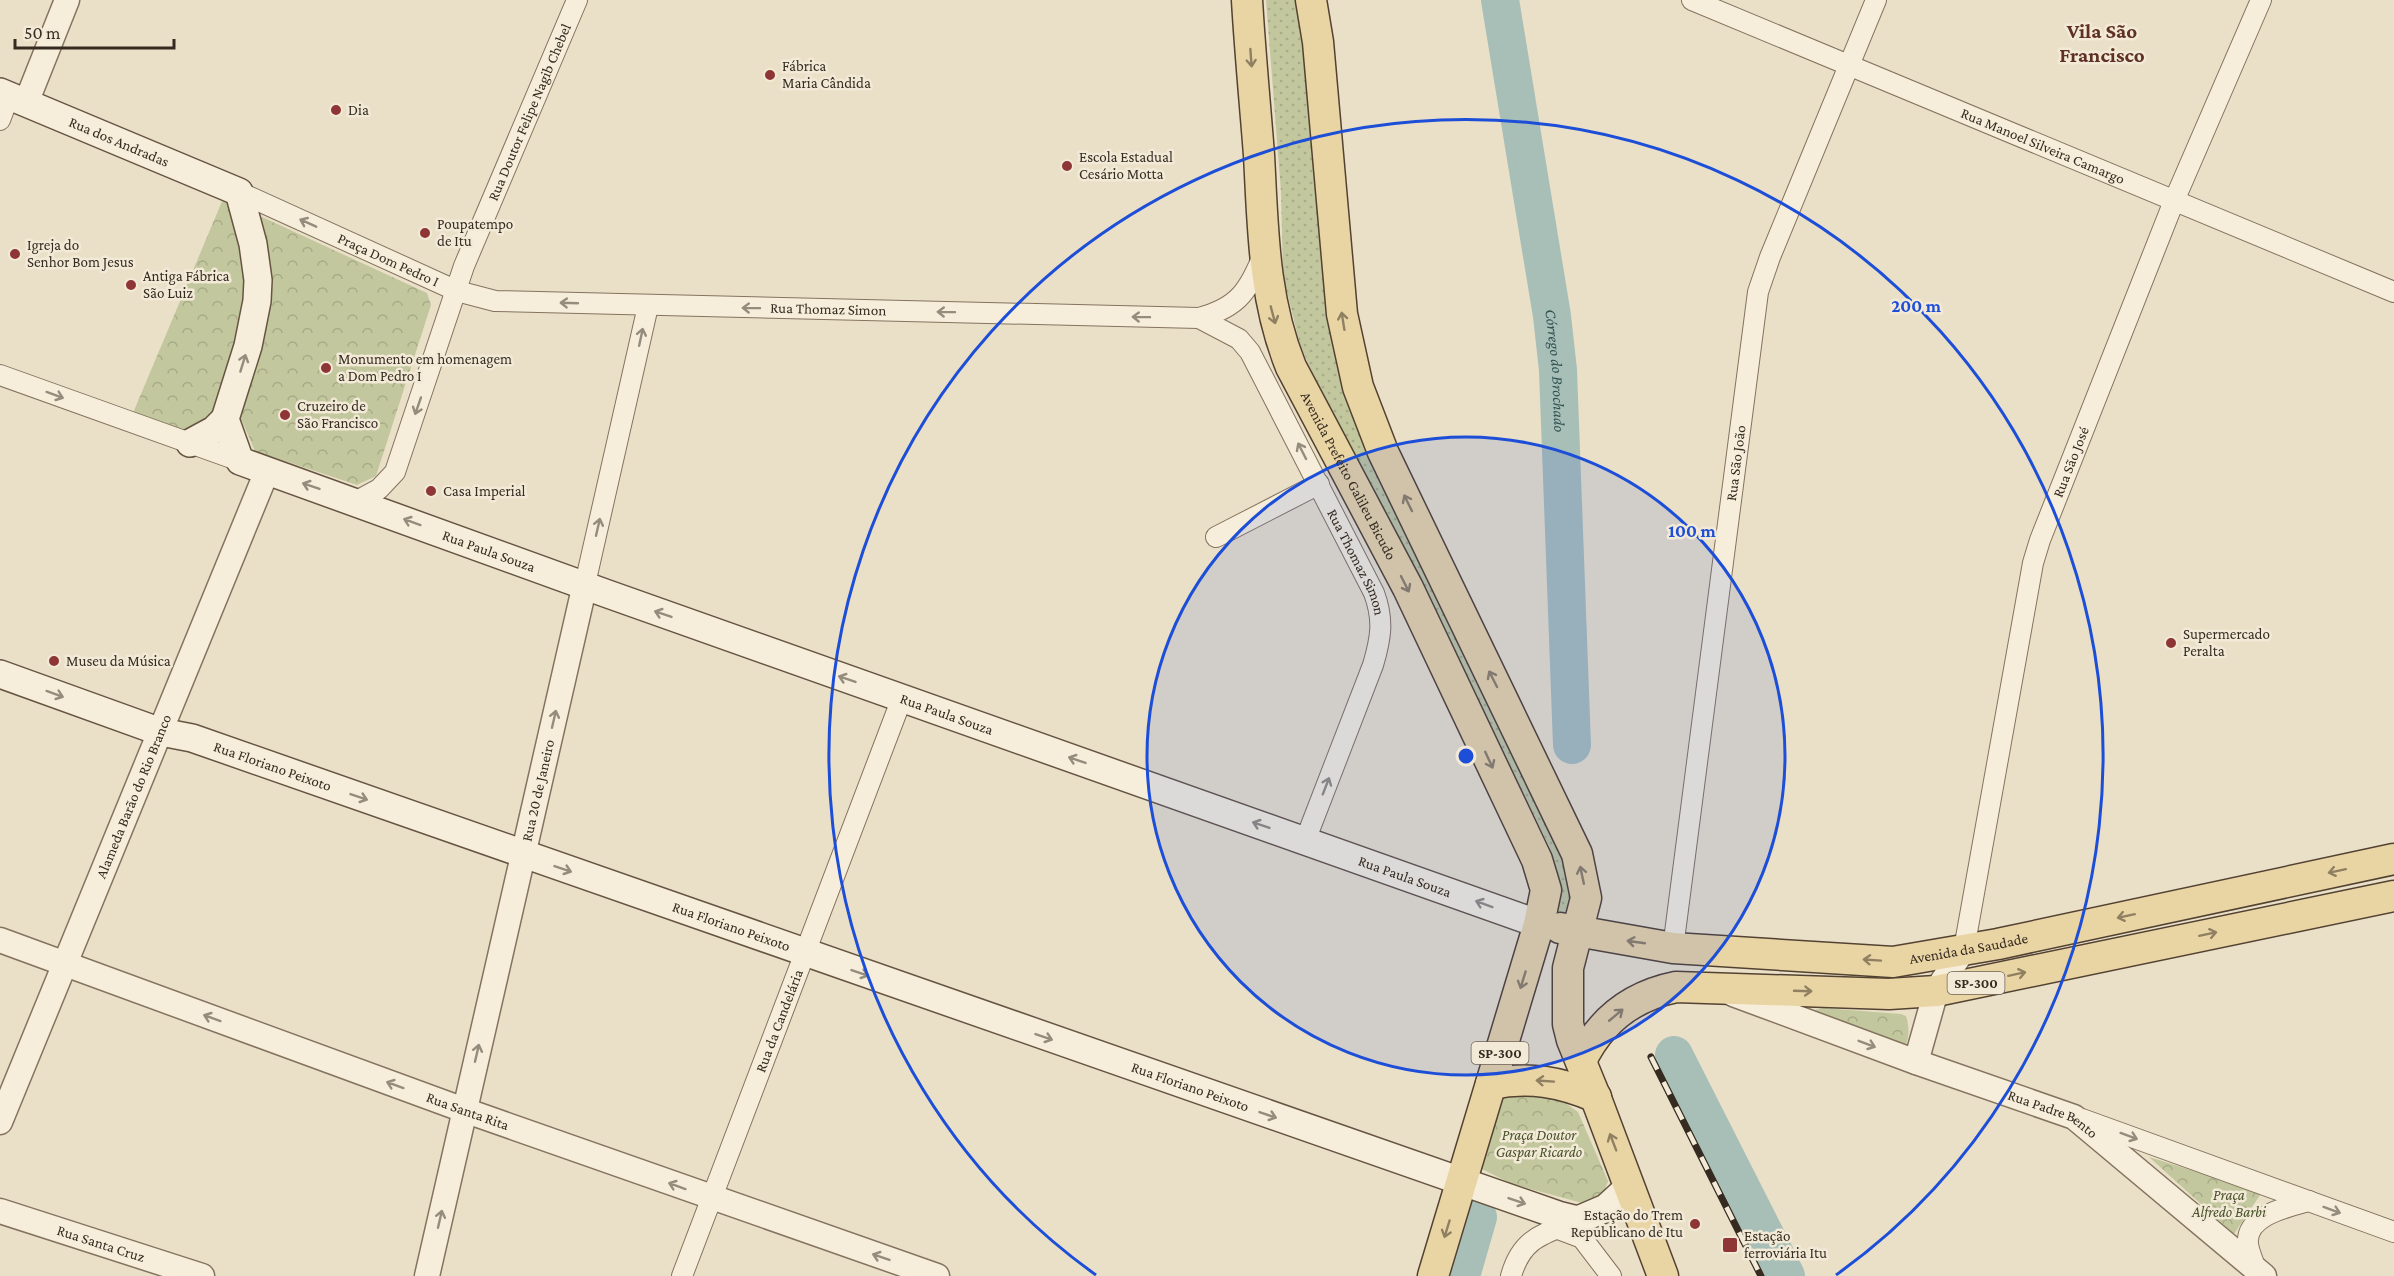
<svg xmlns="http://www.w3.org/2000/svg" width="2394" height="1276" viewBox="0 0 2394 1276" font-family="'Crimson Pro',serif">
<defs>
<pattern id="grass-dots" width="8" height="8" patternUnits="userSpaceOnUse" patternTransform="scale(1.5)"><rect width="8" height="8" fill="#c2c79d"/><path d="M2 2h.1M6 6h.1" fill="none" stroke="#a7ab87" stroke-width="1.8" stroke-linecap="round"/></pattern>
<pattern id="forest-crowns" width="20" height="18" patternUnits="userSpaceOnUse" patternTransform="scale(1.5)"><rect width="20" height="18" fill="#c2c79d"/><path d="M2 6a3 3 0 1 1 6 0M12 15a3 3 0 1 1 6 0" fill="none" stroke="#a7ab87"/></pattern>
</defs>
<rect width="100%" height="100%" fill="#eae0c8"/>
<!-- grass -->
<path fill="url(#grass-dots)" d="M 1266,0 L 1299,0 L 1311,90 L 1328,311 L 1569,864 L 1573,919 L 1557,917 L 1559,880 L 1549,846 L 1421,580 L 1327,406 L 1300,345 L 1283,275 L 1281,192 Z"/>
<!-- forest -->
<path fill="url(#forest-crowns)" d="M 223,199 L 427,293 L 431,305 L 376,476 L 357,485 L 255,451 L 242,421 L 213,411 L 206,424 L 189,432 L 133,413 Z
M 1823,1008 L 1901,1014 L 1906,1016 C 1909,1024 1910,1038 1905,1046 L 1812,1011 Z
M 1502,1094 L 1557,1097 L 1578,1112 L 1608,1181 L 1601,1200 L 1586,1204 L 1512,1184 L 1482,1169 Z
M 2149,1157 L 2262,1192 L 2234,1234 Z"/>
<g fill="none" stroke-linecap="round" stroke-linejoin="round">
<!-- river -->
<g stroke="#a8bfb8" stroke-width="38">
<path id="s1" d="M 1500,0 L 1552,316 L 1558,370 L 1572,745"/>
<path d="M 1674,1055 L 1786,1276"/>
<path d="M 1461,1276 L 1478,1217"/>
</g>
<defs>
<g id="minor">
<path id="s2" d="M 1692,0 L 2394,292"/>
<path d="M 0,120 L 9,96"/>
<path id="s3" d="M 239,192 L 457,291 L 495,301 L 1199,318 C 1240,307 1248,290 1264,254"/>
<path id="s4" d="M 1199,318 L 1239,339 L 1250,352 L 1374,593 C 1384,620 1381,638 1373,665 L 1305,841"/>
<path d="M 0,375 L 240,461"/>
<path id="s5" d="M 355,502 L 379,489 L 395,472 L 464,266 L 577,0"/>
<path d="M 1216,537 L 1319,484"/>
<path d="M 585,584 L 648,306"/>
<path id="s6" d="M 1673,948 L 1758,292 L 1770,257 L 1876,0"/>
<path id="s7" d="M 1964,949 L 2033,563 L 2040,540 L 2174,201 L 2261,0"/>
<path d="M 2082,1119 L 2394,1232"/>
<path d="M 1558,1229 L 1582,1238 L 1611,1276"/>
<path d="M 2255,1267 C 2253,1260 2249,1252 2248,1244 C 2245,1215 2288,1207 2309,1201"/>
<path id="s8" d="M 682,1276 L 902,698"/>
<path d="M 1511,1276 C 1522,1237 1544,1234 1578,1220"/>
</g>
<g id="tertiary">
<path d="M 26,103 L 67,0"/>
<path id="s9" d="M 0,940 L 464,1110 L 937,1276"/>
<path id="s10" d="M 1733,994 L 1916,1062 L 2074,1117 L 2264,1276"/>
<path d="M 1916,1062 L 1936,991 L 1964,949"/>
<path id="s11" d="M 0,1122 L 267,471"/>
<path id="s12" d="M 0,1211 L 202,1276"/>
<path id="s13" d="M 427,1276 L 585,584"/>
</g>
<g id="secondary">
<path id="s14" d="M 0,92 L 239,192 L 253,244 L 258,280 L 257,301 L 248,346 L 225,419 L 240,461 L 605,593 L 1539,924"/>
<path d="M 190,443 L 214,430 L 225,419"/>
<path id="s15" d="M 0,674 L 161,732 L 192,738 L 1558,1215 L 1578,1220 L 1606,1208 L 1630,1186"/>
</g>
<g id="primary">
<path id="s16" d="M 1247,0 C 1250,52 1255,103 1259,155 C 1263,228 1263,298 1291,367 L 1408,588 L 1537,860 L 1546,890 L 1539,924 L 1433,1276"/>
<path d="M 1311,0 L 1318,42 L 1342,314 L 1358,387 L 1383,452 L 1577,854 L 1586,898 L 1568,968 L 1568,1024 L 1572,1040 L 1597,1101 L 1663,1276"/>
<path id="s17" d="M 1560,928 L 1673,948 L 1893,962 L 1998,944 L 2394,859"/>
<path d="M 1581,1061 C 1600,1021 1632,996 1676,987 L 1889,994 L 1936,991 L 2394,896"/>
<path d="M 1491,1084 C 1529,1076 1561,1082 1596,1097"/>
</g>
</defs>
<!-- minor casing -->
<use href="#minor" stroke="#84735f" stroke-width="22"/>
<!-- tertiary casing -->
<use href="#tertiary" stroke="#84735f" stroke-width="27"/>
<!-- secondary casing -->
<use href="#secondary" stroke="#665442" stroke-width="30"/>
<!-- primary casing -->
<use href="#primary" stroke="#534232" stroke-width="33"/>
<!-- minor -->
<use href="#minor" stroke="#f6eeda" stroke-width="20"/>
<!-- tertiary -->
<use href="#tertiary" stroke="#f6eeda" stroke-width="24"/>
<!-- secondary -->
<use href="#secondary" stroke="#f6eeda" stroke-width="27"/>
<!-- primary -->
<use href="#primary" stroke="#e9d4a4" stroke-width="30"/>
<defs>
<path id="rail" d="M 1651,1057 L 1761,1276"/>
</defs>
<!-- rail casing -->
<use href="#rail" stroke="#362b21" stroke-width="7"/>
<!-- rail -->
<use href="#rail" stroke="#f2ead7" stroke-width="4.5" stroke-dasharray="14" stroke-linecap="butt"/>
</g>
<!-- one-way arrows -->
<defs><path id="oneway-shaft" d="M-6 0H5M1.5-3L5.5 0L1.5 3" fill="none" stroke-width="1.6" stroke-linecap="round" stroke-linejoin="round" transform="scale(1.5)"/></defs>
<g stroke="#908062">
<use href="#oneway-shaft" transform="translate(1251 58) rotate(86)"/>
<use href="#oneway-shaft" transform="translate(1273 315) rotate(75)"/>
<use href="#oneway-shaft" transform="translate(1343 321) rotate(-99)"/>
<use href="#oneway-shaft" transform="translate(1408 503) rotate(-116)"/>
<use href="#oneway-shaft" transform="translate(1405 584) rotate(63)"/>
<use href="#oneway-shaft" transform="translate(1493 679) rotate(-117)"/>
<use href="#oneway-shaft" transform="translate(1489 760) rotate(65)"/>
<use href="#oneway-shaft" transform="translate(2337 871) rotate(168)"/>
<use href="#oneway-shaft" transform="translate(1582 875) rotate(-102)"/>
<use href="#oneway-shaft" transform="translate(2126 916) rotate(168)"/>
<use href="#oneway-shaft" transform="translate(2208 934) rotate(-12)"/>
<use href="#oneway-shaft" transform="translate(1636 942) rotate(-172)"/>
<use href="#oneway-shaft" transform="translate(1872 960) rotate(-176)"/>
<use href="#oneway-shaft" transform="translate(2017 974) rotate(-12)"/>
<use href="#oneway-shaft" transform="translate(1523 980) rotate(107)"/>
<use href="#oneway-shaft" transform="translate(1803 991) rotate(2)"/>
<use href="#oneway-shaft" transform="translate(1616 1015) rotate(-40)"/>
<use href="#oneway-shaft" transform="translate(1545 1081) rotate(-176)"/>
<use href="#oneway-shaft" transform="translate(1613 1142) rotate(-111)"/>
<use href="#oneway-shaft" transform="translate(1447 1229) rotate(107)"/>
</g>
<g stroke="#968c7e">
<use href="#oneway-shaft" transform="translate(308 223) rotate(-156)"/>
<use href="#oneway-shaft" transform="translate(569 303) rotate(-178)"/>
<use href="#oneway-shaft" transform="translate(751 308) rotate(-179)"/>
<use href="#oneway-shaft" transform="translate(946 312) rotate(-179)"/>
<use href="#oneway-shaft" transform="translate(1141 317) rotate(-179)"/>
<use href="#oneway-shaft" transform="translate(641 337) rotate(-78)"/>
<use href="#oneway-shaft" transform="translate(243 363) rotate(-73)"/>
<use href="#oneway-shaft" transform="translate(55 395) rotate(20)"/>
<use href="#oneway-shaft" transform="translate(418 406) rotate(109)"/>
<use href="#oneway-shaft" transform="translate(1302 451) rotate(-117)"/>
<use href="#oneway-shaft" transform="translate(311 486) rotate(-161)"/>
<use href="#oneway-shaft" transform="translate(412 522) rotate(-160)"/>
<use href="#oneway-shaft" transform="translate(598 527) rotate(-77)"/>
<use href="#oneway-shaft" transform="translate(663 614) rotate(-161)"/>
<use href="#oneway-shaft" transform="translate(847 679) rotate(-161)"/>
<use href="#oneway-shaft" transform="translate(55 694) rotate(20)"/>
<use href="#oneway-shaft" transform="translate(554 719) rotate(-77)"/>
<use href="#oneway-shaft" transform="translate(1077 760) rotate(-161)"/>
<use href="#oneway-shaft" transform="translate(1326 786) rotate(-69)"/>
<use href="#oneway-shaft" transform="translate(359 797) rotate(19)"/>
<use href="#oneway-shaft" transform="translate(1261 825) rotate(-161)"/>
<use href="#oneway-shaft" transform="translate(563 869) rotate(19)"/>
<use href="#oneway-shaft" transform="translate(1484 904) rotate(-160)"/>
<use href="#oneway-shaft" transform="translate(860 973) rotate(19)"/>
<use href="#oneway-shaft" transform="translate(212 1018) rotate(-160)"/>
<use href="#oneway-shaft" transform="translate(1044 1037) rotate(19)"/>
<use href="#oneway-shaft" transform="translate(1867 1044) rotate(21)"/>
<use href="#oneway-shaft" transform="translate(477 1053) rotate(-77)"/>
<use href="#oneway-shaft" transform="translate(395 1085) rotate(-160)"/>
<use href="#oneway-shaft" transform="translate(1268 1115) rotate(19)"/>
<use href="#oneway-shaft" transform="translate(2129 1136) rotate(20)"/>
<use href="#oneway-shaft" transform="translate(677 1186) rotate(-160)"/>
<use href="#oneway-shaft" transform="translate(1517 1201) rotate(19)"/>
<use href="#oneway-shaft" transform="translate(2332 1210) rotate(20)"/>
<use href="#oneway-shaft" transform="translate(440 1219) rotate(-77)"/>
<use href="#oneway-shaft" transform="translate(881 1257) rotate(-161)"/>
</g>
<!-- distance rings -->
<circle cx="1466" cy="756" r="319" fill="#1d4ed8" fill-opacity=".12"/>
<g fill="none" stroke="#1d4ed8" stroke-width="3">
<circle cx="1466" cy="756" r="319"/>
<path d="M1096 1275A637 637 0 1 1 1836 1275"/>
</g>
<!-- markers -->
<g fill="#8e3535" stroke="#f2ead7" stroke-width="2">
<circle cx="770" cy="75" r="6"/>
<circle cx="336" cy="110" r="6"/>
<circle cx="1067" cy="166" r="6"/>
<circle cx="425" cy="233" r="6"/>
<circle cx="15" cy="254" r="6"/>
<circle cx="131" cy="285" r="6"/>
<circle cx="326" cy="368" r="6"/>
<circle cx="285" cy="415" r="6"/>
<circle cx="431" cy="491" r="6"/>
<circle cx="2171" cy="643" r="6"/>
<circle cx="54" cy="661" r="6"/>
<circle cx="1695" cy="1224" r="6"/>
<rect x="1722" y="1237" width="16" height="16" rx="3"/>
</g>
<g text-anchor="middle" stroke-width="5" stroke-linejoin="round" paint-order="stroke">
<!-- shield labels -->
<g fill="#f2ead7" stroke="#6e6458" stroke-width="1.5">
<rect x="1947.5" y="972" width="57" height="22" rx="4.5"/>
<rect x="1471.5" y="1042" width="57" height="22" rx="4.5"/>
</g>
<g font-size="14" font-weight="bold" fill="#362b21">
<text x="1976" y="988">SP-300</text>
<text x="1500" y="1058">SP-300</text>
</g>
<!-- poi labels -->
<g font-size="15" fill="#362b21" stroke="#f2ead7" text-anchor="start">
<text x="782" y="71">Fábrica<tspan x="782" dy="17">Maria Cândida</tspan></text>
<text x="348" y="115">Dia</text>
<text x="1079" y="162">Escola Estadual<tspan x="1079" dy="17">Cesário Motta</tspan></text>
<text x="437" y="229">Poupatempo<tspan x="437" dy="17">de Itu</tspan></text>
<text x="27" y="250">Igreja do<tspan x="27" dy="17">Senhor Bom Jesus</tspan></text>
<text x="143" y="281">Antiga Fábrica<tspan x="143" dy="17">São Luiz</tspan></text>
<text x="338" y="364">Monumento em homenagem<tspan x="338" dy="17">a Dom Pedro I</tspan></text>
<text x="297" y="411">Cruzeiro de<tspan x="297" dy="17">São Francisco</tspan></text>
<text x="443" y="496">Casa Imperial</text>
<text x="2183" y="639">Supermercado<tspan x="2183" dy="17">Peralta</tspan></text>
<text x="66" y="666">Museu da Música</text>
<text x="1683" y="1220" text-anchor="end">Estação do Trem<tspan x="1683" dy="17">Republicano de Itu</tspan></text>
<text x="1744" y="1241">Estação<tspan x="1744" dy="17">ferroviária Itu</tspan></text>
</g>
<!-- street labels -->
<g font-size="15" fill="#362b21" stroke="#f2ead7">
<text dy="5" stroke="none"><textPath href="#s5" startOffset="435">Rua Doutor Felipe Nagib Chebel</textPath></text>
<text dy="5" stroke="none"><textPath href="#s14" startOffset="129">Rua dos Andradas</textPath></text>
<text dy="5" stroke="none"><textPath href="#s2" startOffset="380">Rua Manoel Silveira Camargo</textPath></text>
<text dy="5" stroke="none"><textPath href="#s3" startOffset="164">Praça Dom Pedro I</textPath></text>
<text dy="5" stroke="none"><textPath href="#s3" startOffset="612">Rua Thomaz Simon</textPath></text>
<text dy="5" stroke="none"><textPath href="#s7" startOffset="500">Rua São José</textPath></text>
<text dy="5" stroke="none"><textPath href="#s6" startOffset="489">Rua São João</textPath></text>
<text dy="5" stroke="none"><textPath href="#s16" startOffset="494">Avenida Prefeito Galileu Bicudo</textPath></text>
<text dy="5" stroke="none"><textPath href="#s14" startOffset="802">Rua Paula Souza</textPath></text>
<text dy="5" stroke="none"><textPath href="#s4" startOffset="298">Rua Thomaz Simon</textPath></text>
<text dy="5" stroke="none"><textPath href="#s14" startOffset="1288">Rua Paula Souza</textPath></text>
<text dy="5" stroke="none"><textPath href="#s15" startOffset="288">Rua Floriano Peixoto</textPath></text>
<text dy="5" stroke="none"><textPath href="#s13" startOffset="498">Rua 20 de Janeiro</textPath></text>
<text dy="5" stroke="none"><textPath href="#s11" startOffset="352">Alameda Barão do Rio Branco</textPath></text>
<text dy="5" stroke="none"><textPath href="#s14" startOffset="1774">Rua Paula Souza</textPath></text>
<text dy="5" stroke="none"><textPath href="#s15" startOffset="774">Rua Floriano Peixoto</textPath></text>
<text dy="5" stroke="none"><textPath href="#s17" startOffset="412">Avenida da Saudade</textPath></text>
<text dy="5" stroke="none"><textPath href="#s8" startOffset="273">Rua da Candelária</textPath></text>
<text dy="5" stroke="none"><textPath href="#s15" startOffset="1260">Rua Floriano Peixoto</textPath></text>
<text dy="5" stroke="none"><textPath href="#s10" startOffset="342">Rua Padre Bento</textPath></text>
<text dy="5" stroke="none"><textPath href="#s9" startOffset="498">Rua Santa Rita</textPath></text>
<text dy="5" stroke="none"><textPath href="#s12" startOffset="106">Rua Santa Cruz</textPath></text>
</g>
<!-- park labels -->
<g font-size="15" font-style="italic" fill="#475129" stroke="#f2ead7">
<text x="1539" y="1140">Praça Doutor<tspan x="1539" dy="17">Gaspar Ricardo</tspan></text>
<text x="2229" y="1200">Praça<tspan x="2229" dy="17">Alfredo Barbi</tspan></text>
</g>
<!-- water labels -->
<g font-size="16" font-style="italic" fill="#325452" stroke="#f2ead7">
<text dy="6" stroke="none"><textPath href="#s1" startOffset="375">Córrego do Brochado</textPath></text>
</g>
<!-- district labels -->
<g font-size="21" font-weight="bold" fill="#5f3124" stroke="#f2ead7">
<text x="2102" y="38">Vila São<tspan x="2102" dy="24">Francisco</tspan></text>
</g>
</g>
<circle cx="1466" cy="756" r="9" fill="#1d4ed8" stroke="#f2ead7" stroke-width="3"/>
<g font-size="18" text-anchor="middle" font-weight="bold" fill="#1d4ed8" stroke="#f2ead7" stroke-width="5" stroke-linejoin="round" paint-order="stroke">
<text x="1916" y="312">200 m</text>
<text x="1692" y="537">100 m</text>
</g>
<!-- scale -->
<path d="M15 39v9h159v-9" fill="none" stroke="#362b21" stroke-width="3"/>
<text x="24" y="39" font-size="18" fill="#362b21" stroke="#f2ead7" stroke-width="4.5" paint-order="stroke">50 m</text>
</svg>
